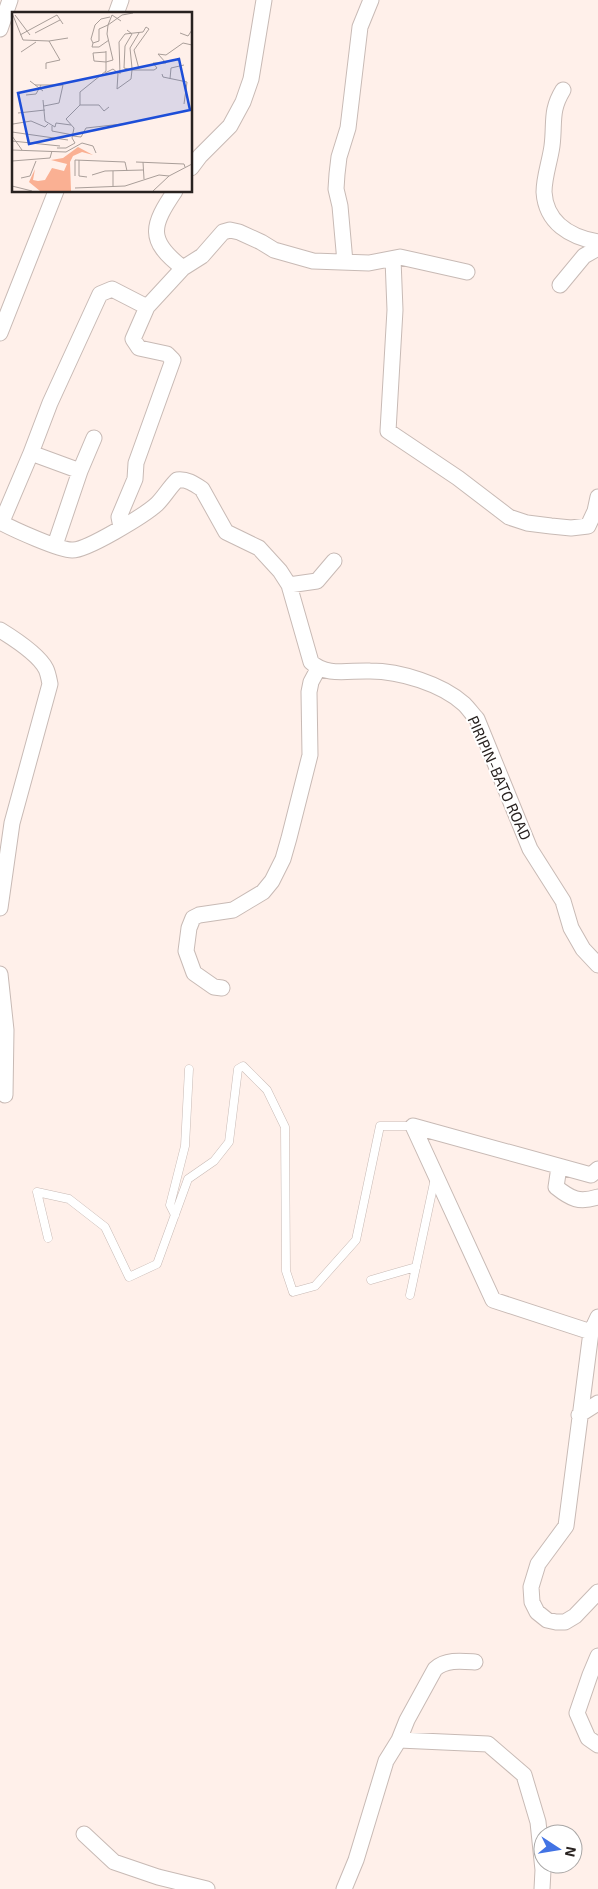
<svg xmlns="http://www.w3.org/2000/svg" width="598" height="1889" viewBox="0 0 598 1889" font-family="'Exo 2',sans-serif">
<rect width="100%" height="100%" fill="#fff0ea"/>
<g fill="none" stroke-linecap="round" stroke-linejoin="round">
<defs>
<path id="lane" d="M 175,1215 L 170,1205 L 185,1146 L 189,1069
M 48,1238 L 37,1192 L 69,1199 L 105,1227 L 129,1277 L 157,1264 L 188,1179 L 214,1161 L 229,1142 L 238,1069 L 243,1066 L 267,1090 L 285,1127 L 286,1271 L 293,1292 L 315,1286 L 356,1240 L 380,1126 L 413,1126
M 371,1280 L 416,1267
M 410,1295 L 435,1178"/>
<path id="street" d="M 116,14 L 121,0
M 0,29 L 10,0
M 563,90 C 550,111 555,123 552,146 C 550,161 544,177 544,192 C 546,223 570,237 598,242
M 191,168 L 200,156 L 230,126 L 243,102 L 251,79 L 264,0
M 175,191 C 152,225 146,240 183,268
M 393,259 L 395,310 L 388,431 L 458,478 L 509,517 L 527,523 L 551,526 L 571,528 L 588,526 L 595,511 L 598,497
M 345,262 L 340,206 L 336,189 L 337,174 L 339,157 L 348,128 L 360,27 L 371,0
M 560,285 L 584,256 L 598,248
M 0,333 L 56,191
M 31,453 L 80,471
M 0,522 C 13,529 59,550 72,550 C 86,551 145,515 157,504 C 164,497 169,488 177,480 C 187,479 193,483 202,489 L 226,532 L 259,548 L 280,571 L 289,585 L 311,662 C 326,677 350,670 370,671 C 400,671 442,684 464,704 C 469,709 473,715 477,719 L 530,849 L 563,901 L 571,928 L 583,949 L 598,965
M 3,523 L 3,519 L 31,453 L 50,403 L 100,294 L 112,289 L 147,307
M 121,527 L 119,517 L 135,479 L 136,463 L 173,360 L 167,354 L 139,348 L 133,339 L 147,307 L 183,268 L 202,256 L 223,232 L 230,230 L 239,232 L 261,242 L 274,250 L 313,261 L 369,263 L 400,257 L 467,272
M 55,545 L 80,471 L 94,438
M 289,585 L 317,581 L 334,561
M 0,630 C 13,638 39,655 46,669 C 48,673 49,679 50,684 L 12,823 L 0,908
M 0,974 L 6,1030 L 5,1095
M 222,988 L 214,987 L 194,973 L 186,951 L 189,928 L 193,918 L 199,915 L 233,910 L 263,892 L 272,881 L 283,859 L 289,838 L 310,755 L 309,692 L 311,682 L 318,669
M 559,1167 L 556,1187 C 571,1199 579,1203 598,1197
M 598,1169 L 591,1175 L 413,1126 L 493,1300 L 591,1332 L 566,1526 L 538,1564 L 531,1587 L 532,1602 L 537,1612 L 547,1620 L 556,1622 L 565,1622 L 575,1616 L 598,1592
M 591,1332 L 598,1317
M 579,1415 L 598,1403
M 598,1656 L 590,1675 L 577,1713 L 588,1738 L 598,1745
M 399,1740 L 488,1744 L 524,1775 L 538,1822 L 543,1870 L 542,1889
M 84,1834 L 114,1862 L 158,1877 L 207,1889
M 344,1889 L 356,1860 L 386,1761 L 399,1740 L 407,1720 L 435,1669 C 446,1659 462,1661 475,1662"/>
</defs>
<!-- lane casing -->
<use href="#lane" stroke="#c8bab5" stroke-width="9"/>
<!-- street casing -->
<use href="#street" stroke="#c8bab5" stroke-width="17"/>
<!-- lane -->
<use href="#lane" stroke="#fff" stroke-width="8"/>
<!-- street -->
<use href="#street" stroke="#fff" stroke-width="15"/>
</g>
<g text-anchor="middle" stroke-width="4" stroke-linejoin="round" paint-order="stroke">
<!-- street labels -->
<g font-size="15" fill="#282220" stroke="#fff">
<text transform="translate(499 778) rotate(66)" y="5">PIRIPIN-BATO ROAD</text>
</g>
</g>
<!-- overview -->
<g transform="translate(12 12)">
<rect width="180" height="180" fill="#fff0ea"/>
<path d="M 66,135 L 81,143 L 70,140 L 61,144 L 58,150 L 59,179 L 28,179 L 17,170 L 23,157 L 21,168 L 26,169 L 33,168 L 40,156 L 52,159 L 55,152 L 39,148 L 51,146 Z" fill="#fab093"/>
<path fill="none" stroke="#a99e99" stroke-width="1" d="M 0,1 L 11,28 L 37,29 L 48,48 L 34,51 L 34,57M 3,3 L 18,23M 98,5 L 89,7 L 83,13 L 79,27 L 81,31 L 87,29 L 87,17 L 96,13 L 100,3 L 109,9M 115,18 L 120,22 L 113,34 L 112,56 L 120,58M 23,21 L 48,8M 168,21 L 176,24 L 180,18M 8,23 L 45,3 L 51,12M 37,29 L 56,26M 81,31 L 80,35 L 87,35 L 97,28M 94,39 L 94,50 L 82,49 L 81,41 L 94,40M 9,40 L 24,30M 120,56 L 118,36 L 127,21M 127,57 L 122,38 L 137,17 L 134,15M 93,61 L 101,57 L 106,61 L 105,77 L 119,67 L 120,58 L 142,58 L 145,56 L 141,51 L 154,51 L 146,42 L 154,43 L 171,31 L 180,33M 108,62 L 107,30 L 113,22 L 131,20 L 134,15M 150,62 L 151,65 L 175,70 L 172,92M 158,67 L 159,56 L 172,53M 18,69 L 31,79M 23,73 L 51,73 L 47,91 L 32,94M 14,83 L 24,82 L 29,73M 31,88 L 33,109 L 43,115 L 44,111 L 59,113M 68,93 L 87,93 L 92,99 L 97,95M 6,101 L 33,98M 1,112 L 19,109 L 33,115 L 36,112M 40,114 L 40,119 L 61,123M 0,120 L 56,128M 0,124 L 10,138M 61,124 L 69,125 L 74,116 L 110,112M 60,126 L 62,116 L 54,107 L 68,93 L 68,80 L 94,59 L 94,50 L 101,48 L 95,22 L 96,13 L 110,3 L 121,1M 0,129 L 48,134M 45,136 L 54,136 L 63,131 L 60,126M 0,138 L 54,140 L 70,131 L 81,134 L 84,141M 67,148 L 67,164 L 75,165M 0,149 L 38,146 L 40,139M 124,150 L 172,152 L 173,155M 131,150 L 132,167M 101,159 L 101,175M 80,163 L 93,159 L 131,158M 63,164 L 63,148 L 113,150 L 115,159M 9,166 L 18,164 L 24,149M 0,174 L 20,179M 63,176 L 113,174 L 147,163 L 157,164M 141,179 L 157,164 L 180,152"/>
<path fill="#1d4ed8" fill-opacity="0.15" stroke="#1d4ed8" stroke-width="2.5" d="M 167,47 L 178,98 L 17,132 L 6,81 Z"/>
<rect width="180" height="180" fill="none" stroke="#282220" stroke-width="2.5"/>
</g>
<!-- north arrow -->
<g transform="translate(558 1849) rotate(102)"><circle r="24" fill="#ffffff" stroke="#a9a7a6"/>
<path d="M0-4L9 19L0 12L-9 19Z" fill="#4273e4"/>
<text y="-8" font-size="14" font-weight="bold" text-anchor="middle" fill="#282220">N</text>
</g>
</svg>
